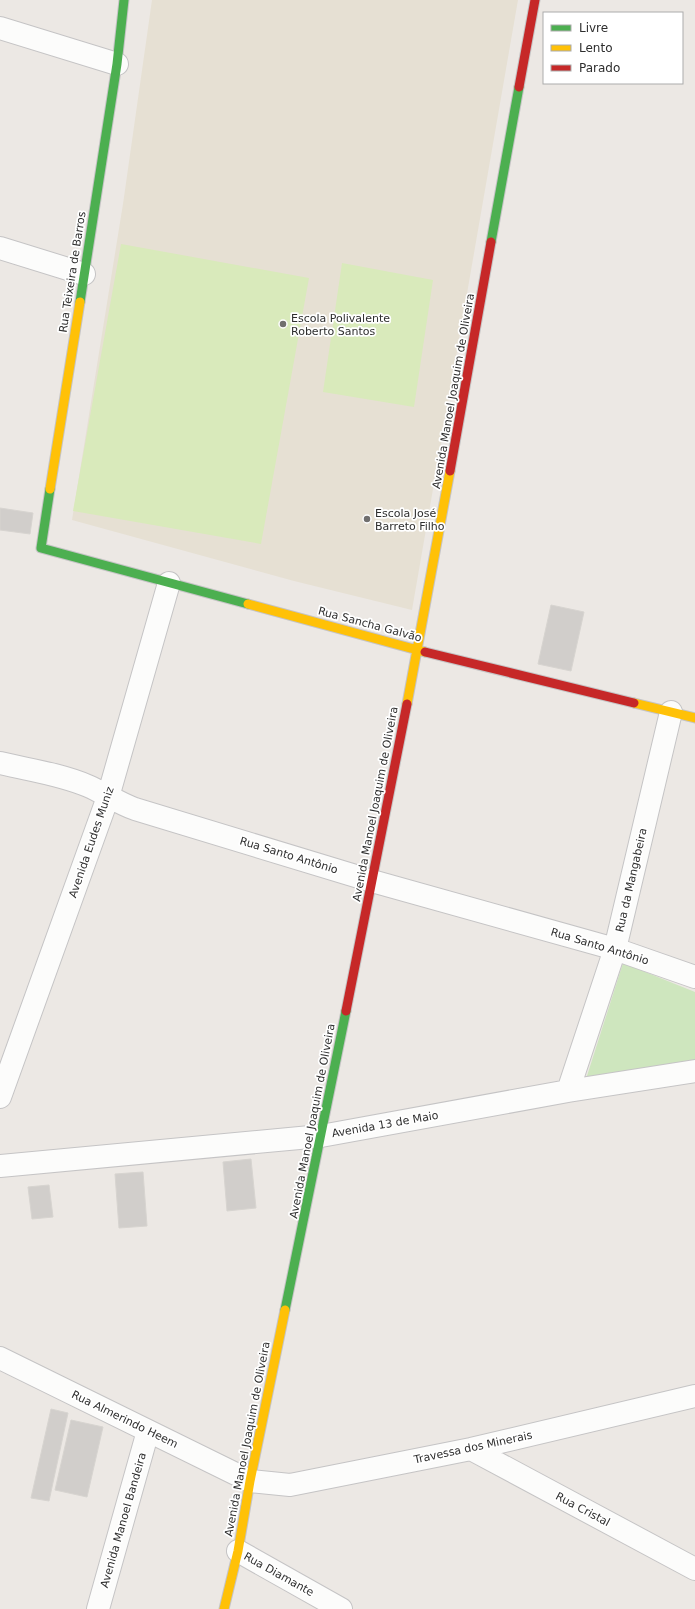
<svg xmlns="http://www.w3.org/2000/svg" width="695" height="1609" viewBox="0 0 695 1609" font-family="'DejaVu Sans',sans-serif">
<rect width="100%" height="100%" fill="#ece8e4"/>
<!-- education -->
<path fill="#e6e0d3" d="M 152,0 L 518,0 L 412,610 L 294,581 L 72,520 L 123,204 Z"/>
<!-- green -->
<path fill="#cee6be" d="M 623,963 L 695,992 L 695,1062 L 586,1079 Z"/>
<!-- pitch -->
<path fill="#d9eabb" d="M 121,244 L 309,278 L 261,544 L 73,511 Z
M 342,263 L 433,280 L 414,407 L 323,392 Z"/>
<!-- building -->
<path fill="#d1cecb" stroke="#d7d4d0" d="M 0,508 L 33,513 L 30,534 L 0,530 Z
M 551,605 L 584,612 L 571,671 L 538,664 Z
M 251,1159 L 256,1208 L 227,1211 L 223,1162 Z
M 143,1172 L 147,1226 L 119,1228 L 115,1174 Z
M 49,1185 L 53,1217 L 32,1219 L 28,1187 Z
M 51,1409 L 68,1413 L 49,1501 L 31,1498 Z
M 71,1420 L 103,1427 L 87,1497 L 55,1490 Z"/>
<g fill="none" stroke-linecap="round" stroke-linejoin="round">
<defs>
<path id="street" d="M 0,28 L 117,64
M 0,248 L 84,274
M 0,763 C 29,770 60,774 88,786 C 104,793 118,803 135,809 L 372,881 L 615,949 L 695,977
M 568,1091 L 615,949 L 671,712
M 0,1097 L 108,797 L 169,583
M 0,1166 L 321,1136 L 568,1091 L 695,1071
M 0,1358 L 250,1481 L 290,1485 L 471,1449 L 695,1396
M 471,1449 L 695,1569
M 238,1551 L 341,1609
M 98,1609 L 148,1431"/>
<path id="fast" d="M 491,242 L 519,87
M 80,302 L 117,64 L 124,0
M 50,489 L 41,548 L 248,604
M 285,1310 L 346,1011"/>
<path id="slow" d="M 50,489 L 80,302
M 248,604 L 425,652
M 634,703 L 695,718
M 407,704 L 450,471
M 224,1609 L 238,1551 L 250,1481 L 285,1310"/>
<path id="jam" d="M 519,87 L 535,0
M 450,471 L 491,242
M 425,652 L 634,703
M 346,1011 L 407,704"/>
</defs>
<!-- street casing -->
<use href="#street" stroke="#c5c4c5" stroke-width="24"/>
<!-- fast casing -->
<use href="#fast" stroke="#c5c4c5" stroke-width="11"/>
<!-- slow casing -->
<use href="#slow" stroke="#c5c4c5" stroke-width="11"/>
<!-- jam casing -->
<use href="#jam" stroke="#c5c4c5" stroke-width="11"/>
<!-- street -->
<use href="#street" stroke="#fcfcfb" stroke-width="22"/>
<!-- fast -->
<use href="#fast" stroke="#4caf50" stroke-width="9"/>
<!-- slow -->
<use href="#slow" stroke="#ffc107" stroke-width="9"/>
<!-- jam -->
<use href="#jam" stroke="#c62828" stroke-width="9"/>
</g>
<!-- markers -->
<g fill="#706f6e" stroke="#fff" stroke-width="1.5">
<circle cx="283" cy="324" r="4"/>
<circle cx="367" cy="519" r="4"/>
</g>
<g text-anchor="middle" stroke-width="3.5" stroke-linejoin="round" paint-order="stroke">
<!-- street labels -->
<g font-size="11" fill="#2e2e2e" stroke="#fff">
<text transform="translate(72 272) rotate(-81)" y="4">Rua Teixeira de Barros</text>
<text transform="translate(453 391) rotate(-80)" y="4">Avenida Manoel Joaquim de Oliveira</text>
<text transform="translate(370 624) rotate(15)" y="4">Rua Sancha Galvão</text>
<text transform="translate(375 804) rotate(-79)" y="4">Avenida Manoel Joaquim de Oliveira</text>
<text transform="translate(91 842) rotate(-71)" y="4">Avenida Eudes Muniz</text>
<text transform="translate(289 855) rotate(17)" y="4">Rua Santo Antônio</text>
<text transform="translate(631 880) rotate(-77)" y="4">Rua da Mangabeira</text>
<text transform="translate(600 946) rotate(17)" y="4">Rua Santo Antônio</text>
<text transform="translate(312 1121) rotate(-79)" y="4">Avenida Manoel Joaquim de Oliveira</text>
<text transform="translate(385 1124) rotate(-10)" y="4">Avenida 13 de Maio</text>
<text transform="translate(125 1419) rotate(26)" y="4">Rua Almerindo Heem</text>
<text transform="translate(247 1439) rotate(-79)" y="4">Avenida Manoel Joaquim de Oliveira</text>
<text transform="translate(473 1447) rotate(-12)" y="4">Travessa dos Minerais</text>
<text transform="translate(583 1509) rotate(28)" y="4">Rua Cristal</text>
<text transform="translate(123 1520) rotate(-74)" y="4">Avenida Manoel Bandeira</text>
<text transform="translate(279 1574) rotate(29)" y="4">Rua Diamante</text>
</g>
<!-- poi labels -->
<g font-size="11" fill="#2e2e2e" stroke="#fff" text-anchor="start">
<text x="291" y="322">Escola Polivalente<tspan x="291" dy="13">Roberto Santos</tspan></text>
<text x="375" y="517">Escola José<tspan x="375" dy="13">Barreto Filho</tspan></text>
</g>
</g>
<!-- legend -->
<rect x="543" y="12" width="140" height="72" fill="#ffffff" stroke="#ababab"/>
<rect x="551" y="25" width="20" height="6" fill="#4caf50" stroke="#ababab"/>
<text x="579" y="32" font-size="12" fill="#2e2e2e">Livre</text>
<rect x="551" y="45" width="20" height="6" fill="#ffc107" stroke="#ababab"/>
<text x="579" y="52" font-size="12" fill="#2e2e2e">Lento</text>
<rect x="551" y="65" width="20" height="6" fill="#c62828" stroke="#ababab"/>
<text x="579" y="72" font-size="12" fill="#2e2e2e">Parado</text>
</svg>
